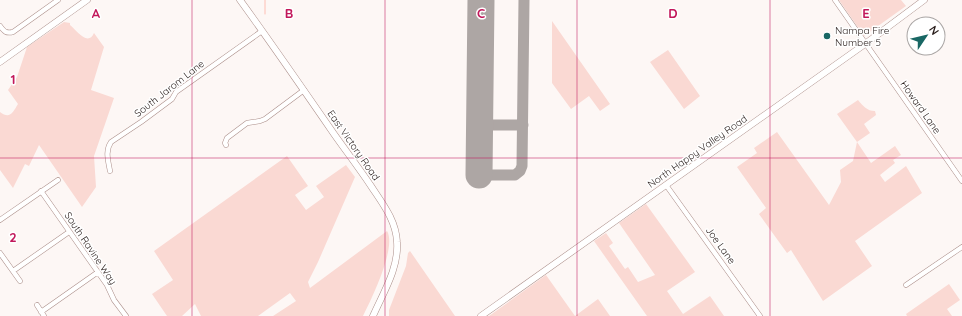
<svg xmlns="http://www.w3.org/2000/svg" width="962" height="316" viewBox="0 0 962 316" font-family="Quicksand,sans-serif">
<rect width="100%" height="100%" fill="#fdf7f5"/>
<!-- green -->
<path fill="#fad9d3" d="M 839,0 L 901,0 L 906,6 L 864,36 Z
M 552,21 L 610,104 L 600,111 L 589,96 L 571,109 L 552,83 Z
M 64,22 L 70,23 L 70,25 C 76,30 88,47 94,33 L 104,47 L 91,90 L 114,98 L 94,156 L 96,187 L 82,207 L 39,145 L 29,166 L 25,164 L 13,188 L 0,170 L 0,112 C 10,120 13,112 18,104 L 8,90 L 17,77 L 27,47 Z
M 668,50 L 700,96 L 684,109 L 650,62 Z
M 858,100 C 863,106 867,111 875,111 L 876,115 L 864,124 L 870,133 L 857,142 L 871,163 L 895,146 L 901,155 L 893,160 L 895,163 L 880,175 L 885,182 L 906,166 L 922,193 L 855,241 L 872,266 L 823,301 L 791,250 L 787,253 L 759,214 L 766,208 L 737,167 L 757,153 L 754,148 L 777,132 L 829,205 L 841,182 L 840,170 L 853,161 L 857,142 L 837,114 Z
M 287,156 L 308,186 L 295,195 L 306,210 L 324,197 L 316,186 L 346,165 L 355,177 L 318,262 L 308,282 L 310,288 L 387,231 C 397,247 371,300 363,316 L 273,316 L 296,301 L 290,293 L 258,316 L 201,316 L 195,304 L 182,316 L 167,316 L 152,294 L 173,280 L 154,251 Z
M 646,204 L 695,272 L 667,291 L 683,314 L 710,296 L 724,316 L 647,316 L 594,241 L 606,233 L 613,243 L 609,246 L 625,269 L 628,267 L 638,282 L 655,275 L 619,223 Z
M 410,251 L 455,316 L 389,316 L 389,310 L 406,266 L 408,253 Z
M 546,275 L 575,316 L 598,299 L 610,316 L 489,316 Z
M 949,284 L 960,300 L 947,309 L 952,316 L 907,316 L 906,314 Z"/>
<g fill="none" stroke-linecap="round" stroke-linejoin="round">
<!-- stream -->
<path stroke="#febfb4" stroke-width="1" d="M 265,0 L 265,14"/>
<!-- taxiway -->
<path stroke="#ada6a4" stroke-width="11" d="M 480,125 L 523,125
M 479,170 L 489,175 L 515,175 L 520,171 L 522,166 L 524,0"/>
<!-- runway -->
<path stroke="#ada6a4" stroke-width="27" d="M 479,175 L 481,0"/>
<defs>
<path id="street" d="M 835,0 L 962,181
M 0,26 C 4,31 6,34 13,32 L 58,0
M 226,145 L 225,143 L 227,138 L 247,123 L 260,121 L 265,119 L 304,90
M 110,171 C 108,160 105,151 111,142 L 141,122 L 172,99 L 176,92 L 262,31
M 666,185 L 760,316
M 41,191 L 107,285 L 114,300 L 126,316
M 0,220 L 58,180
M 0,253 L 20,281
M 13,271 L 69,232
M 906,285 L 962,247
M 37,305 L 44,316
M 41,312 L 98,272"/>
<path id="secondary" d="M 240,0 C 272,44 303,89 334,134 C 346,151 359,168 371,186 C 382,203 396,220 397,242 C 399,268 383,293 373,316
M 0,62 L 87,0
M 481,316 L 865,44 L 924,0"/>
</defs>
<!-- street casing -->
<use href="#street" stroke="#ab8e89" stroke-width="5.5"/>
<!-- secondary casing -->
<use href="#secondary" stroke="#ab8e89" stroke-width="7"/>
<!-- street -->
<use href="#street" stroke="#fff" stroke-width="4.5"/>
<!-- secondary -->
<use href="#secondary" stroke="#fff" stroke-width="6"/>
</g>
<!-- grid -->
<path fill="none" stroke="#c2185b" stroke-width="1" stroke-opacity="0.55" d="M 192,0 L 192,316M 385,0 L 385,316M 577,0 L 577,316M 770,0 L 770,316M 0,158 L 962,158"/>
<!-- markers -->
<circle fill="#196764" stroke="#fff" stroke-width="1.5" cx="827" cy="36" r="4"/>
<g text-anchor="middle" stroke-width="3" stroke-linejoin="round" paint-order="stroke">
<!-- poi labels -->
<g font-size="10" fill="#281d1b" stroke="#fff" text-anchor="start">
<text x="835" y="34">Nampa Fire<tspan x="835" dy="12">Number 5</tspan></text>
</g>
<!-- street labels -->
<g font-size="10" fill="#281d1b" stroke="#fff">
<text transform="translate(169 88) rotate(-38)" y="4">South Jarom Lane</text>
<text transform="translate(921 107) rotate(55)" y="4">Howard Lane</text>
<text transform="translate(354 145) rotate(55)" y="4">East Victory Road</text>
<text transform="translate(697 151) rotate(-35)" y="4">North Happy Valley Road</text>
<text transform="translate(721 245) rotate(54)" y="4">Joe Lane</text>
<text transform="translate(91 248) rotate(56)" y="4">South Ravine Way</text>
</g>
</g>
<g font-size="13" text-anchor="middle" font-weight="bold" fill="#c2185b" stroke="#fff" stroke-width="3" stroke-linejoin="round" paint-order="stroke">
<text x="96" y="18">A</text>
<text x="289" y="18">B</text>
<text x="481" y="18">C</text>
<text x="673" y="18">D</text>
<text x="866" y="18">E</text>
<text x="13" y="84">1</text>
<text x="13" y="242">2</text>
</g>
<!-- north arrow -->
<g transform="translate(926 36) rotate(55)"><circle r="19" fill="#ffffff" stroke="#a9a5a4"/>
<path d="M0-3L7 15L0 10L-7 15Z" fill="#196764"/>
<text y="-6" font-size="11" font-weight="bold" text-anchor="middle" fill="#281d1b">N</text>
</g>
</svg>
